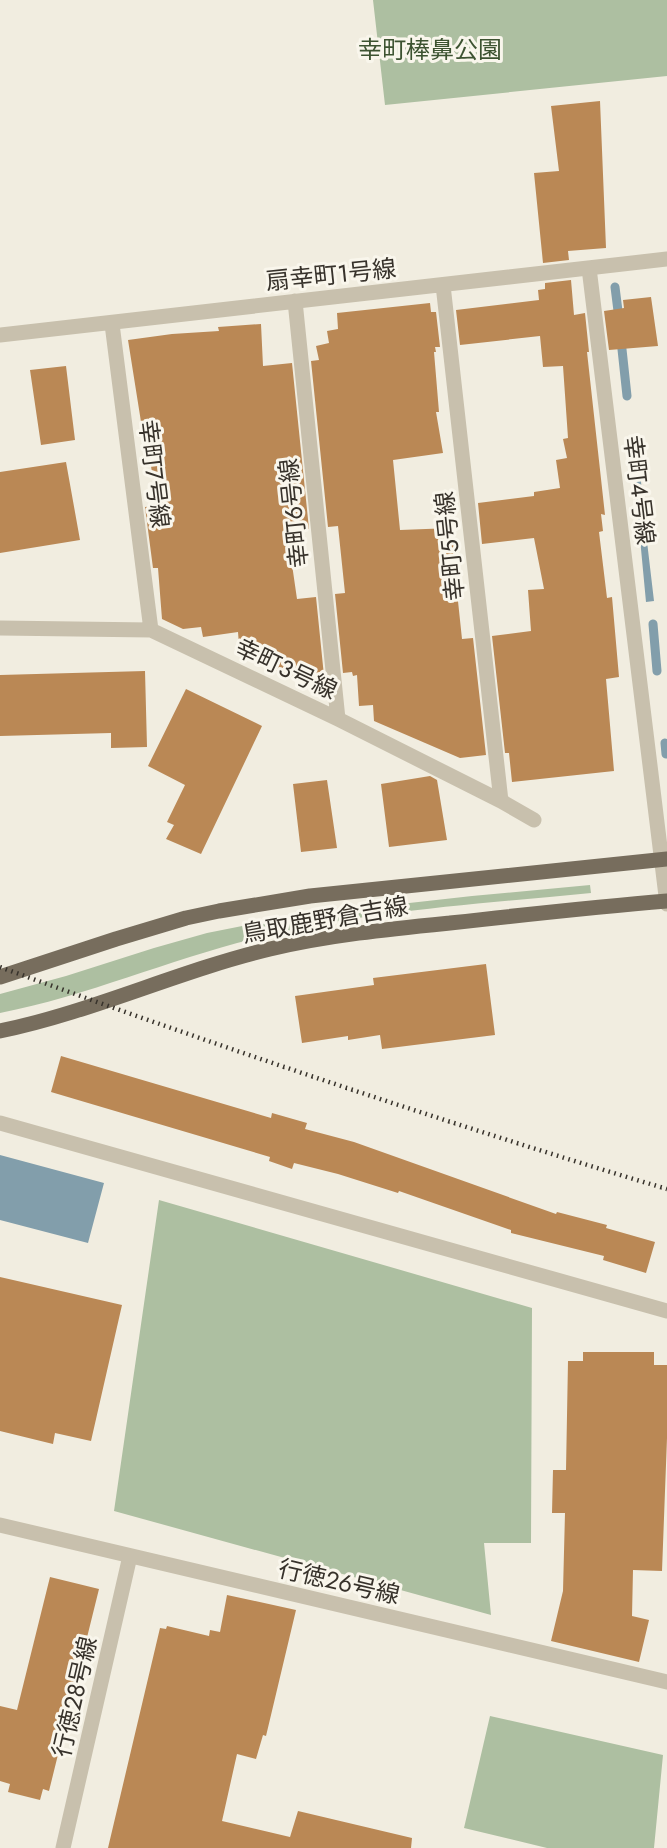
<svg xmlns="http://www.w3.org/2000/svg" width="667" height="1848" viewBox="0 0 667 1848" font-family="Jost,'Noto Sans JP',sans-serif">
<rect width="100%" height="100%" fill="#f1ede0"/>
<!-- green -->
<path fill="#adbfa1" d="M 373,0 L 667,0 L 667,76 L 385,105 Z
M 590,885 L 591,893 C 478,904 363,911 253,939 C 168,960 87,996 0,1013 L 0,994 L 66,976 L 154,948 L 207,933 L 293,916 L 472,896 Z
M 159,1200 L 532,1308 L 531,1543 L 484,1543 L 491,1615 L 114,1511 Z
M 490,1716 L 663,1755 L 654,1848 L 547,1848 L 464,1828 Z"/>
<!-- water -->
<path fill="#829eab" d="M 644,516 L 654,601 L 646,602 L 638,517 Z
M 0,1155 L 104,1183 L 88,1243 L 0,1220 Z"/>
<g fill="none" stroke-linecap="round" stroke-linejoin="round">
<!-- stream -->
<path stroke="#829eab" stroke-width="9" d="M 615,287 L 619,319
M 621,340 L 627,396
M 635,467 L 638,497
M 653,624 L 657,671
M 665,743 L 666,754"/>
</g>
<!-- building -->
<path fill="#ba8855" d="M 600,101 L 606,248 L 568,251 L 569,260 L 543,263 L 534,173 L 559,171 L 551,106 Z
M 571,280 L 574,315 L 585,313 L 589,352 L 587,352 L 605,515 L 601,514 L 603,531 L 599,532 L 607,598 L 612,597 L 619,677 L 606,679 L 614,771 L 512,782 L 509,753 L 505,753 L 492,636 L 531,631 L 528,590 L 544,589 L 534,538 L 482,544 L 478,503 L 534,496 L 534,492 L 560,488 L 556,460 L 567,458 L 563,439 L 568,438 L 563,366 L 543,367 L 540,336 L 460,345 L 456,310 L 539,300 L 538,290 L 545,289 L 545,283 Z
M 651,297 L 658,346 L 609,350 L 604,311 L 624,308 L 623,300 Z
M 430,303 L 431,312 L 436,312 L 440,347 L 435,347 L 436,352 L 434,352 L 439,412 L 436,412 L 443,453 L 393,460 L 400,530 L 452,528 L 455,554 L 453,554 L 462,639 L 473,638 L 486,755 L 460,758 L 374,721 L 373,705 L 359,706 L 357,675 L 353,676 L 352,672 L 343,673 L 335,594 L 345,593 L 338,526 L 328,527 L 311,361 L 319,360 L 316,346 L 329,343 L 327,331 L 338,329 L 337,313 Z
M 261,324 L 263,366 L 292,363 L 309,529 L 287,530 L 297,599 L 316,597 L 324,676 L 296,680 L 251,659 L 247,645 L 239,645 L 238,632 L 203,637 L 201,627 L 183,629 L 162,619 L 158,568 L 153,568 L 145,507 L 157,506 L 148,446 L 145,447 L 128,340 L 172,334 L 219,331 L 218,327 Z
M 66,366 L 75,440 L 41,445 L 30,370 Z
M 66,462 L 80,540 L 0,553 L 0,472 Z
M 145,671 L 147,747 L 111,748 L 111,733 L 0,736 L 0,675 Z
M 186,689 L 262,726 L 201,854 L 166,839 L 174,825 L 167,822 L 185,785 L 148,766 Z
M 430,776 L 437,780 L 447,840 L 389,847 L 381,784 Z
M 327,780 L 337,848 L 301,852 L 293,784 Z
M 486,964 L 495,1035 L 382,1049 L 380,1035 L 348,1040 L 348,1036 L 302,1043 L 295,996 L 374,985 L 373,978 Z
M 61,1056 L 271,1118 L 272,1113 L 307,1123 L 305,1129 L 354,1142 L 556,1214 L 557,1212 L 607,1225 L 606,1228 L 655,1242 L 646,1273 L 603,1260 L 604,1256 L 511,1233 L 511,1230 L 399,1191 L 398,1193 L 338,1174 L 294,1163 L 292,1169 L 269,1161 L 270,1157 L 51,1092 Z
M 0,1277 L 122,1305 L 91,1441 L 55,1433 L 53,1444 L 0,1431 Z
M 583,1352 L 654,1352 L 654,1365 L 667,1365 L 667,1438 L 662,1571 L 633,1570 L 632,1616 L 649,1620 L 639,1662 L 551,1641 L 563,1591 L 565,1513 L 552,1513 L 553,1470 L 566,1470 L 568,1361 L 583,1361 Z
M 50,1577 L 99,1589 L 49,1791 L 43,1789 L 40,1800 L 8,1792 L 10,1784 L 0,1781 L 0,1706 L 17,1710 Z
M 227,1595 L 296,1610 L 266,1736 L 263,1735 L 256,1759 L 237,1754 L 222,1821 L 290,1837 L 298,1811 L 412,1838 L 411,1848 L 108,1848 L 160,1628 L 166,1629 L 167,1626 L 209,1636 L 210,1630 L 220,1632 Z"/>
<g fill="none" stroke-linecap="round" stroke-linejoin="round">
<!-- minor -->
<path stroke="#c8c0ad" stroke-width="15" d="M 589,268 L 667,904
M 443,285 L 501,801
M 295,301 L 338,719
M 112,324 L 151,630
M 0,335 L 667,259
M 0,628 L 151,630 L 338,719 L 501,801 L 534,820
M 0,1123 L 667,1311
M 0,1525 L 667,1682
M 63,1848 L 130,1556"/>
<!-- primary -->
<path stroke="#776d5d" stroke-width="15" d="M 0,977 L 116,939 L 186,918 L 219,911 L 310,896 L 667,859
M 0,1031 C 92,1012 178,971 270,949 C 329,935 390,929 450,923 C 522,915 594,907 667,901"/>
<!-- rail -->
<path stroke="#37322b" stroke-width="4.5" stroke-dasharray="1.5 4.5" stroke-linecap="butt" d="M 0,967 C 220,1047 442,1122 667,1189"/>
</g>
<g text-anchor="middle" stroke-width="6" stroke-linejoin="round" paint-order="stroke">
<!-- park labels -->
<g font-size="24" fill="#3d5331" stroke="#f9f6ec">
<text x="430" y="58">幸町棒鼻公園</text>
</g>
<!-- street labels -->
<g font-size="24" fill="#37322b" stroke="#f9f6ec">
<text transform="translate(331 275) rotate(-6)" y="8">扇幸町1号線</text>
<text transform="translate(154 474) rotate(83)" y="8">幸町7号線</text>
<text transform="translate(639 490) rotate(83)" y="8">幸町4号線</text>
<text transform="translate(294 513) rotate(-96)" y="8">幸町6号線</text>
<text transform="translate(450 546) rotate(-96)" y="8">幸町5号線</text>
<text transform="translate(286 669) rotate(25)" y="8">幸町3号線</text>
<text transform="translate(325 920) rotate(-10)" y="8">鳥取鹿野倉吉線</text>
<text transform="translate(339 1582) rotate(13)" y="8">行徳26号線</text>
<text transform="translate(75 1697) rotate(-77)" y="8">行徳28号線</text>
</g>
</g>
</svg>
